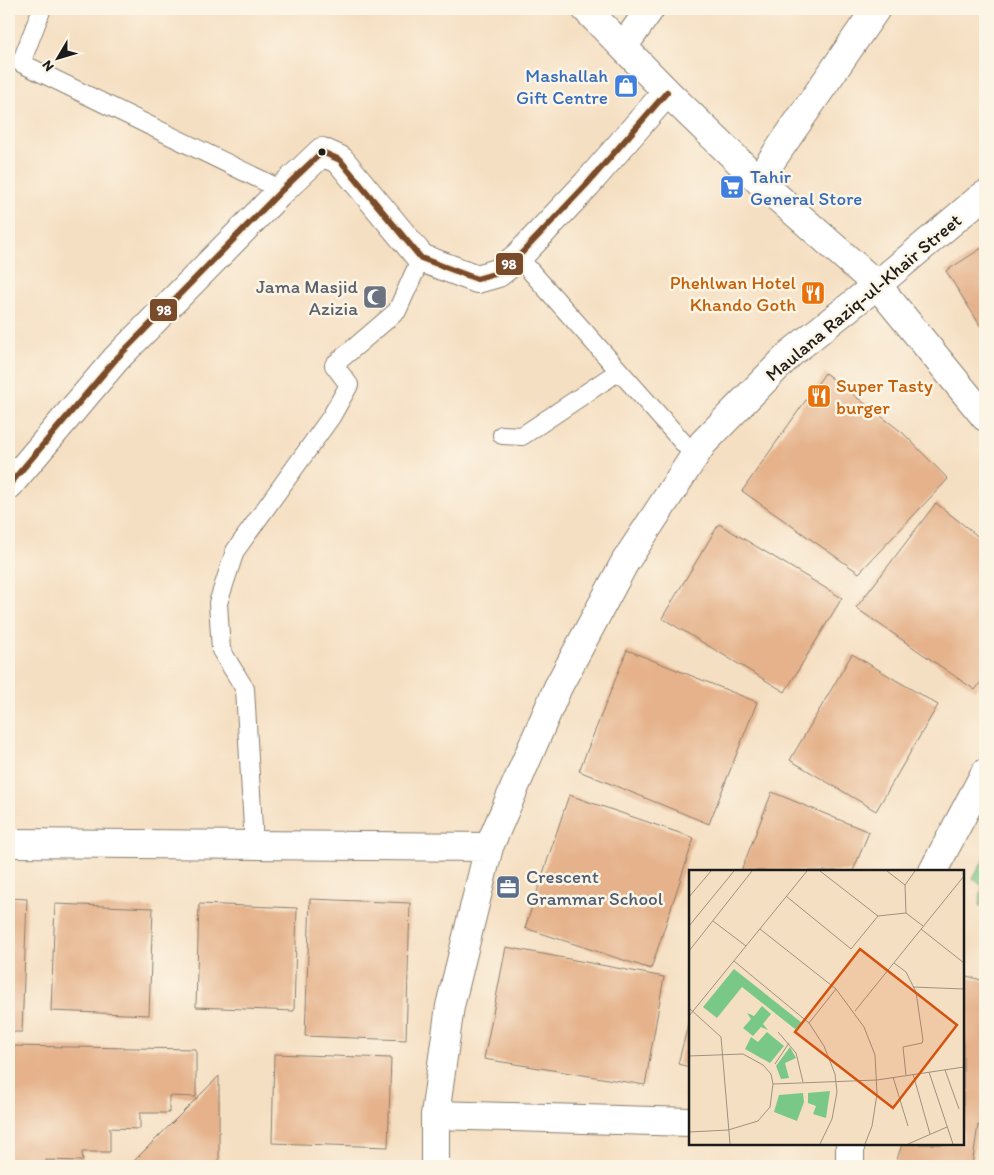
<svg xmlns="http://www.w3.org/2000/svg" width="994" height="1175" viewBox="0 0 994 1175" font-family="Itim,sans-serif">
<rect width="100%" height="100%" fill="#fcf5e5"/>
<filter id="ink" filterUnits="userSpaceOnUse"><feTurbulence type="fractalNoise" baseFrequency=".02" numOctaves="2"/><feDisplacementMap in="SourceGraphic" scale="10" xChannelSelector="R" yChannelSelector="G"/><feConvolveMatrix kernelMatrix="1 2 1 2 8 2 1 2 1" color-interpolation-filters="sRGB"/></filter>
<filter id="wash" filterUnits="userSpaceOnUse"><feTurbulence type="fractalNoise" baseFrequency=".0096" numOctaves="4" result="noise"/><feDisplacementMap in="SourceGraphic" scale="20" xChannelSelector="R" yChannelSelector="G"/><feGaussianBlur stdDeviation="1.12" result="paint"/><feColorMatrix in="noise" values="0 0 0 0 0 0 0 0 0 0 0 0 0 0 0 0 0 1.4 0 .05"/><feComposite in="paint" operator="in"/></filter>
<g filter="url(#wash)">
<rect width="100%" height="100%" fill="#f5dfc2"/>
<!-- green -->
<path fill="#7ac888" stroke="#4b7252" d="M 985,858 L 985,908 L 979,905 L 982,886 L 973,878 Z"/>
<g id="blocks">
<!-- building -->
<path fill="#e5b28b" d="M 985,246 L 985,333 L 946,271 Z
M 825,373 L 903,433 L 948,479 L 859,573 L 742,491 Z
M 936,503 L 985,542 L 985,677 L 975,690 L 856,608 Z
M 719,524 L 842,598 L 785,692 L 662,618 Z
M 627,650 L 757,702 L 709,824 L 579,771 Z
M 852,654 L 938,705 L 876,811 L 790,760 Z
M 772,792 L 869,832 L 853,871 L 741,871 Z
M 569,795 L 694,838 L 651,969 L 525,928 Z
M 9,898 L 27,899 L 22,1032 L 9,1032 Z
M 310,899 L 410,903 L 406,1040 L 305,1036 Z
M 55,904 L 153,908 L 149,1015 L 51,1011 Z
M 199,904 L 297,908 L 294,1011 L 196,1007 Z
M 506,947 L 664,977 L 645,1085 L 484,1059 Z
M 963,975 L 985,981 L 985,1127 L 978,1125 L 972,1166 L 895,1166 L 902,1144 L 963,1144 Z
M 690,1017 L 690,1067 L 678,1064 Z
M 9,1046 L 196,1049 L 196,1097 L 169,1096 L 169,1113 L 140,1113 L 140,1129 L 110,1128 L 110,1152 L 82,1152 L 83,1161 L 46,1160 L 46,1166 L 9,1166 Z
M 274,1054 L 391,1058 L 388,1147 L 272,1143 Z
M 219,1076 L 219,1166 L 129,1166 Z"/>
</g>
</g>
<g filter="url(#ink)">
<use href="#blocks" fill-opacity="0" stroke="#887e6f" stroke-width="1"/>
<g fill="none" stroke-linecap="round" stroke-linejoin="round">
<defs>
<path id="lane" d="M 41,11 L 21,63 L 282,190
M 518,257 L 695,456
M 502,435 L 522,436 L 619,371
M 254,845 L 245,689 L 221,650 L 218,603 L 235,551 L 331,417 L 349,385 L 334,365 L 397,311 L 421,258"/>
<path id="street" d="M 586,9 L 667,92 L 758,180 L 877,285 L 985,417
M 623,47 L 650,9
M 758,180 L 876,9
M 9,485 L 116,359 L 282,190 L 322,152 L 340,160 L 421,258 L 477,279 L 498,273 L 518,257 L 587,184 L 667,92
M 9,843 L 489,847
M 933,871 L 985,773
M 435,1115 L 690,1122
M 435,1166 L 435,1115 L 450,1006 L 489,847 L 558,687 L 625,562 L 703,443 L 791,353 L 877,285 L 979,199 L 985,195
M 850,1166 L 850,1144"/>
</defs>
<!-- lane casing -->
<use href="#lane" stroke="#887e6f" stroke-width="20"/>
<!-- street casing -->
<use href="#street" stroke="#887e6f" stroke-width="30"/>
<!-- lane -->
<use href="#lane" stroke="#fff" stroke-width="18"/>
<!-- street -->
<use href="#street" stroke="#fff" stroke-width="28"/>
<defs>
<path id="bus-1" d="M 9,485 L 116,359 L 282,190 L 322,152 L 340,160 L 421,258 L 477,279 L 498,273 L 518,257 L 587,184 L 667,92"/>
</defs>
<!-- bus-1 casing -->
<use href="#bus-1" stroke="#fcf5e5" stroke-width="10"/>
<!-- bus-1 -->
<use href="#bus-1" stroke="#7a4b2a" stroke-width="6"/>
</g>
</g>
<!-- icons -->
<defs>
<symbol id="shop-square" viewBox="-11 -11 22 22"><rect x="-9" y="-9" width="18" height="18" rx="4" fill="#3f7fe0" stroke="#fcf5e5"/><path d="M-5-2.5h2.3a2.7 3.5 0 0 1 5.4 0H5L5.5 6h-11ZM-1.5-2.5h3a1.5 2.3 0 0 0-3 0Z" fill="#fff"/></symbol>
<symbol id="supermarket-square" viewBox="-11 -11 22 22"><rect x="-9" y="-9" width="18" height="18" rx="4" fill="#3f7fe0" stroke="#fcf5e5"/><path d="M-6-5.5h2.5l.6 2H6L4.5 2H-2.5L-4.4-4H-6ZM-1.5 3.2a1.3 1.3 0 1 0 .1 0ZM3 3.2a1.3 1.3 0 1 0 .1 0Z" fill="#fff"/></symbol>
<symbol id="restaurant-square" viewBox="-11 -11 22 22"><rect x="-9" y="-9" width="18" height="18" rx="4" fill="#e8710a" stroke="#fcf5e5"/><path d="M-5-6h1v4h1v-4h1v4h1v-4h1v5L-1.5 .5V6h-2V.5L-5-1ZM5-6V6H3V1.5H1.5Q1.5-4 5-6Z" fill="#fff"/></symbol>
<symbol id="mosque-square" viewBox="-11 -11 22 22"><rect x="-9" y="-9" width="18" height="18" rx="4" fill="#6b7280" stroke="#fcf5e5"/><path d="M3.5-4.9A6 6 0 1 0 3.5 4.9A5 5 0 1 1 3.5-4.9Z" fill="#fff"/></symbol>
<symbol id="office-square" viewBox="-11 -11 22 22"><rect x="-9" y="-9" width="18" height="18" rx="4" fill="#5c6f8a" stroke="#fcf5e5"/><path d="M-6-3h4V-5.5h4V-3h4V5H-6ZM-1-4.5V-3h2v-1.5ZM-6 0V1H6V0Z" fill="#fff"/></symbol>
</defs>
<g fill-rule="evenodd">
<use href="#shop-square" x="612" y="72" width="28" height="28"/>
<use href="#supermarket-square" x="718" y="173" width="28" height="28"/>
<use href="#restaurant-square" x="799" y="279" width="28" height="28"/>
<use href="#mosque-square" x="361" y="283" width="28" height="28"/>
<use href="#restaurant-square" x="805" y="382" width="28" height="28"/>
<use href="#office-square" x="494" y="873" width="28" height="28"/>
</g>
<!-- markers -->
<circle fill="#1c1c1c" stroke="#fcf5e5" stroke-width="2" cx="322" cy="152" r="4.5"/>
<g text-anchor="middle" stroke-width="5" stroke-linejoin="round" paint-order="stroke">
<!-- shop labels -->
<g font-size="19" fill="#366cbe" stroke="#fcf5e5" text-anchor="end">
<text x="608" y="82">Mashallah<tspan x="608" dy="22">Gift Centre</tspan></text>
<text x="750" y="183" text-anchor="start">Tahir<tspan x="750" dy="22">General Store</tspan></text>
</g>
<!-- food labels -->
<g font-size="19" fill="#c56008" stroke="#fcf5e5" text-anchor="end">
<text x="796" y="289">Phehlwan Hotel<tspan x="796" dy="22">Khando Goth</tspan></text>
<text x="836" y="392" text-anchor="start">Super Tasty<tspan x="836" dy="22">burger</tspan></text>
</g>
<!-- worship labels -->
<g font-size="19" fill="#5b616d" stroke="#fcf5e5" text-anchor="end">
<text x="358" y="293">Jama Masjid<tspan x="358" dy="22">Azizia</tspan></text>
</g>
<!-- street labels -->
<g font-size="19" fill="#1c1c1c" stroke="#fcf5e5">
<text transform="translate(863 297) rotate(-40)" y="7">Maulana Raziq-ul-Khair Street</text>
</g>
<!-- service labels -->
<g font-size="19" fill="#4e5e75" stroke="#fcf5e5" text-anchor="start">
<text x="526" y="883">Crescent<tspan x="526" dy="22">Grammar School</tspan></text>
</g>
</g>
<!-- overview -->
<g transform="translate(689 870)">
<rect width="275" height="275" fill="#f5dfc2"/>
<path d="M 45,99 L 113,153 L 106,159 L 53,117 L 28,148 L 14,137 ZM 73,136 L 82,144 L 74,154 L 79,160 L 72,157 L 64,166 L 54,158 L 62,149 L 58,143 L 65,146 ZM 78,162 L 95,176 L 81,193 L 56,179 L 62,167 L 69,172 ZM 101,177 L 107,188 L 96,193 L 100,208 L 92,209 L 87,196 ZM 141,221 L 137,248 L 124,244 L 127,236 L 119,233 L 119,223 ZM 114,223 L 115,232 L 108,251 L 85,242 L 90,225 Z" fill="#7ac888"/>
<path fill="none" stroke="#9e9180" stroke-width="1" d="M 131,1 L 189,46 L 217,43 L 234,56M 198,1 L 216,15 L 217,43M 216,15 L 226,1M 97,26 L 162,79 L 189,46M 0,27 L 22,1M 24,51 L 57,76M 0,56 L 45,1M 71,59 L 147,119 L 175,157 L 186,185 L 188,224 L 183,256 L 176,274M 232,59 L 275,93M 0,81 L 63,1M 45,91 L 120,153 L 135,176 L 146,204 L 148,222 L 143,249 L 131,274M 205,93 L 217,102 L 227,122 L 234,170 L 233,173 L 214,177 L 217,205M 224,117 L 275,119M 0,138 L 32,167 L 41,274M 166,141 L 275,6M 0,146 L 118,1M 120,153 L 147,119M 89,162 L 107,183 L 114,212M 0,186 L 54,184 L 74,195 L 82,204 L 84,214 L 81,237 L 69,251 L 39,260 L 0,262M 86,194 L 100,173M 256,200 L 270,239M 240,202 L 264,274M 224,204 L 241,264M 204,207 L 219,256M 84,214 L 188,210 L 275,197M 219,274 L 258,257"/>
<path fill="#d4530e" fill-opacity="0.15" stroke="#d4530e" stroke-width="2.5" d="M 171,79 L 268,155 L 204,238 L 106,162 Z"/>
<rect width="275" height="275" fill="none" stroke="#1c1c1c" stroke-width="2.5"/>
</g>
<g stroke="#fcf5e5" stroke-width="2">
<rect x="495" y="252" width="29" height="24" rx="5" fill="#7a4b2a"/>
<rect x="149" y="298" width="29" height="24" rx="5" fill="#7a4b2a"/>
</g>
<g font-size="14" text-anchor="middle" font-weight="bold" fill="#fff">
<text x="509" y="269">98</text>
<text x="164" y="315">98</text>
</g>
<!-- margin -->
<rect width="994" height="1175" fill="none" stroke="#fcf5e5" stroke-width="30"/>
<!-- north arrow -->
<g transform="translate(58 58) rotate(232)" stroke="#fcf5e5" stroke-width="4" paint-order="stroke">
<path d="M0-4L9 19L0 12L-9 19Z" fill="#1c1c1c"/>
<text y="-8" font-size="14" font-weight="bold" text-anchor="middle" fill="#1c1c1c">N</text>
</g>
</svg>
